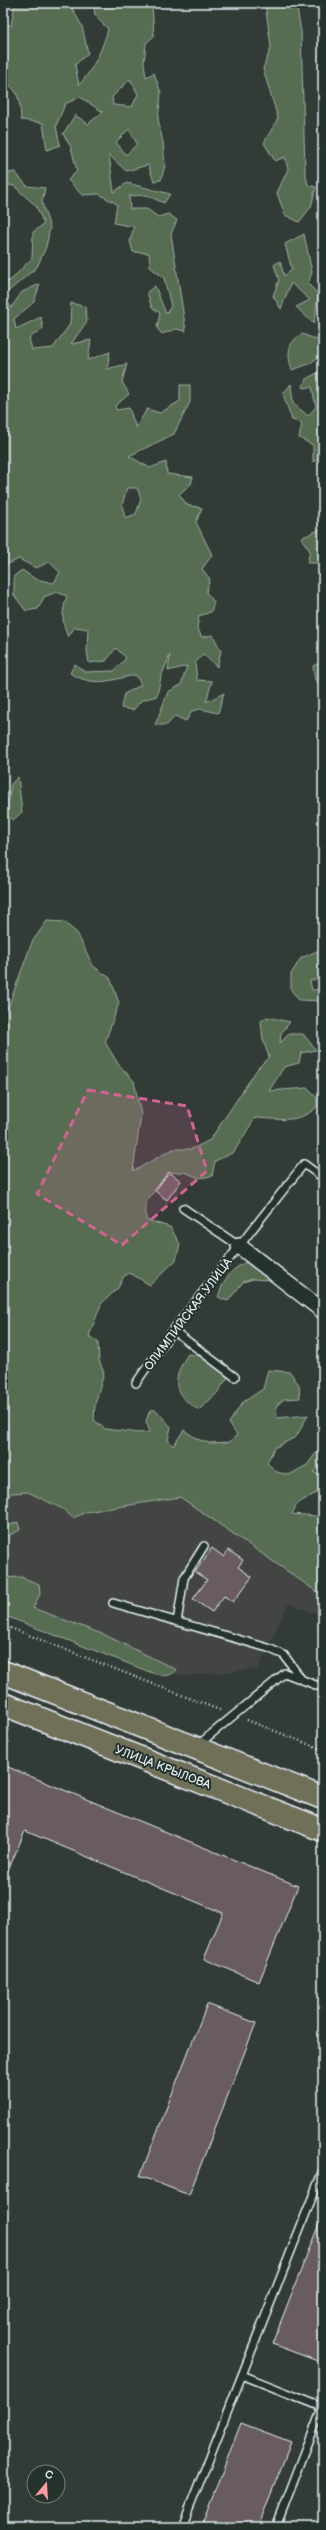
<svg xmlns="http://www.w3.org/2000/svg" width="326" height="2530" viewBox="0 0 326 2530" font-family="'Balsamiq Sans',sans-serif">
<rect width="100%" height="100%" fill="#333b37"/>
<filter id="ink" filterUnits="userSpaceOnUse"><feTurbulence type="fractalNoise" baseFrequency=".025" numOctaves="2"/><feDisplacementMap in="SourceGraphic" scale="8" xChannelSelector="R" yChannelSelector="G"/><feConvolveMatrix kernelMatrix="1 2 1 2 8 2 1 2 1" color-interpolation-filters="sRGB"/></filter>
<g filter="url(#ink)">
<!-- built -->
<path fill="#434543" d="M 3,1473 L 86,1512 L 180,1497 L 323,1596 L 323,1616 L 288,1604 L 258,1669 L 182,1676 L 3,1611 Z"/>
<!-- green -->
<path fill="#566d51" stroke="#9fafa4" fill-rule="evenodd" d="M 15,3 L 41,3 L 43,8 L 45,3 L 74,3 L 71,6 L 82,26 L 88,53 L 75,65 L 79,85 C 93,70 103,48 108,29 L 95,16 L 94,3 L 152,3 L 154,36 L 146,43 L 144,63 L 146,77 L 154,73 L 161,93 L 158,119 L 163,142 L 165,165 L 161,180 L 154,181 L 148,165 L 126,171 L 109,155 L 114,192 L 127,183 L 170,194 L 164,203 L 146,195 L 129,196 L 130,209 L 147,209 L 158,217 L 168,214 L 177,220 L 171,234 L 186,331 L 176,329 L 162,334 L 157,328 L 160,313 L 152,308 L 147,292 L 155,286 L 166,314 L 171,306 L 164,278 L 150,267 L 149,253 L 133,252 L 130,241 L 134,227 L 114,223 L 117,204 L 99,194 L 82,195 L 68,180 L 77,171 L 71,147 L 63,134 L 75,115 L 88,124 L 103,112 L 80,97 L 65,104 L 56,126 L 60,145 L 47,150 L 43,123 L 21,120 C 20,105 20,88 3,82 L 3,21 L 11,26 ZM 130,79 L 138,94 L 132,107 L 113,105 L 112,97 ZM 129,129 L 137,144 L 126,155 L 116,142 Z
M 265,3 L 296,3 L 301,31 L 305,171 L 308,185 L 316,187 L 311,207 L 299,222 L 285,215 L 277,193 L 288,169 L 285,157 L 275,161 L 264,143 L 278,118 L 263,69 L 271,47 Z
M 15,172 L 27,186 L 45,188 L 42,203 L 50,228 L 46,247 L 37,267 L 4,295 L 11,308 L 22,292 L 40,284 L 34,302 L 14,319 L 16,329 L 41,317 L 43,329 L 29,338 L 32,350 L 53,348 L 70,324 L 71,303 L 85,307 L 87,321 L 71,344 L 91,340 L 88,360 L 110,352 L 107,369 L 127,364 L 122,382 L 129,394 L 115,406 L 116,410 L 129,408 L 136,428 L 147,409 L 160,413 L 180,401 L 180,385 L 190,385 L 190,402 L 174,434 L 129,456 L 150,468 L 166,462 L 167,474 L 193,477 L 191,484 L 179,494 L 187,505 L 202,508 L 196,522 L 212,555 L 202,569 L 210,579 L 206,592 L 214,602 L 211,612 L 199,616 L 197,628 L 202,637 L 213,635 L 221,651 L 217,667 L 203,654 L 195,663 L 197,680 L 212,681 L 206,702 L 224,693 L 218,713 L 201,709 L 192,711 L 186,721 L 175,716 L 167,725 L 155,725 L 168,692 L 181,685 L 187,666 L 168,671 L 170,655 L 161,677 L 157,696 L 142,700 L 133,710 L 121,708 L 124,694 L 141,685 L 136,675 C 109,680 95,688 70,673 L 75,664 L 85,672 L 114,671 L 126,658 L 116,648 L 106,661 L 89,663 L 87,651 L 88,629 L 75,627 L 68,637 C 61,622 62,611 67,596 L 56,592 L 44,597 L 38,609 L 26,611 L 14,595 L 14,576 L 22,570 L 35,579 L 54,583 L 60,572 L 49,562 L 36,568 L 19,559 L 3,566 L 3,283 L 11,280 L 32,258 L 33,232 L 44,224 L 36,206 L 14,186 L 3,184 L 3,174 ZM 127,488 L 137,488 L 141,499 L 136,514 L 125,518 L 122,505 Z
M 304,234 L 312,272 L 308,284 L 318,294 L 314,324 L 296,307 L 310,300 L 291,283 L 281,309 L 273,296 L 279,280 L 274,265 L 280,261 L 284,276 L 292,270 L 285,244 Z
M 302,334 L 318,340 L 321,355 L 309,364 L 292,370 C 287,354 287,343 302,334 Z
M 321,371 C 325,383 320,393 323,404 L 323,456 L 313,462 L 313,445 L 299,438 L 302,423 L 292,420 L 283,394 L 291,384 L 293,403 L 308,416 L 316,407 L 312,387 L 302,388 L 306,379 Z
M 323,528 L 323,545 L 319,549 L 323,551 L 323,563 L 307,563 L 310,551 L 301,538 Z
M 321,662 L 323,663 L 323,721 L 320,721 L 322,688 L 315,680 L 313,666 Z
M 18,777 L 22,812 L 13,820 L 3,814 L 3,798 L 9,800 L 11,784 Z
M 47,921 L 64,922 L 77,933 L 93,966 L 110,978 L 119,1003 L 105,1042 L 118,1064 L 134,1081 L 141,1115 L 133,1171 L 173,1149 L 192,1149 L 210,1140 L 258,1068 L 269,1057 L 263,1040 L 261,1021 L 267,1017 L 290,1022 L 281,1033 L 280,1043 L 289,1034 L 303,1034 L 316,1050 L 301,1053 L 299,1063 L 284,1067 L 269,1091 L 307,1088 L 317,1098 L 317,1107 C 297,1124 280,1119 255,1118 L 234,1152 L 215,1161 L 212,1176 L 199,1178 L 184,1172 L 167,1173 L 146,1202 L 146,1220 L 170,1227 L 180,1244 L 176,1260 L 150,1285 L 130,1273 L 124,1276 L 118,1288 L 101,1304 L 89,1336 L 98,1342 L 99,1360 L 104,1373 L 95,1404 L 94,1420 L 105,1429 L 140,1433 L 150,1432 L 146,1421 L 150,1410 L 156,1410 L 171,1427 L 168,1440 L 173,1446 L 184,1430 L 197,1439 L 209,1443 L 230,1442 L 237,1435 L 229,1423 L 242,1403 L 263,1389 L 268,1370 L 290,1372 L 299,1385 L 300,1398 L 284,1399 L 276,1406 L 277,1418 L 308,1415 L 296,1437 L 274,1448 L 267,1463 L 277,1472 L 289,1475 L 307,1465 L 316,1453 L 323,1451 L 323,1465 L 313,1472 L 323,1477 L 323,1489 L 297,1504 L 292,1514 L 316,1516 L 323,1524 L 323,1596 L 180,1497 L 86,1512 L 73,1518 L 63,1509 L 28,1492 L 11,1493 L 3,1503 L 3,1021 L 32,942 Z
M 322,949 L 322,978 L 310,981 L 312,990 L 323,989 L 323,1001 L 299,1000 L 291,990 L 291,974 L 301,958 Z
M 251,1260 L 268,1272 L 266,1280 L 253,1279 L 243,1282 L 228,1301 L 218,1297 C 225,1277 231,1268 251,1260 Z
M 188,1354 L 201,1356 L 228,1377 L 217,1393 L 199,1410 C 172,1394 171,1380 188,1354 Z
M 18,1522 L 20,1530 L 3,1538 L 3,1528 Z
M 21,1577 L 39,1584 L 40,1594 L 33,1608 L 105,1635 L 177,1670 C 170,1677 164,1676 155,1674 L 3,1615 L 3,1578 Z"/>
<!-- building -->
<path fill="#675c5f" stroke="#e8f1f8" d="M 169,1172 L 181,1181 L 167,1200 L 155,1191 Z
M 212,1548 L 224,1557 L 228,1550 L 243,1560 L 238,1567 L 252,1577 L 233,1602 L 224,1596 L 212,1612 L 193,1599 L 207,1580 L 195,1572 Z
M 3,1765 L 298,1886 L 259,1982 L 204,1959 L 223,1913 L 25,1831 L 3,1882 Z
M 207,2004 L 256,2023 L 189,2195 L 140,2176 Z
M 322,2216 L 323,2217 L 323,2363 L 272,2344 Z
M 241,2423 L 291,2442 L 274,2486 L 258,2527 L 201,2527 Z"/>
<g fill="none" stroke-linecap="round" stroke-linejoin="round">
<defs>
<path id="service" d="M 183,1208 L 239,1246
M 173,1330 L 235,1377
M 136,1383 L 173,1330 L 304,1164 L 323,1178
M 113,1603 L 268,1648 L 284,1655 L 302,1680
M 177,1622 L 184,1578 L 204,1546
M 198,1745 L 285,1673 L 323,1688
M 242,2375 L 322,2407
M 182,2527 L 323,2170
M 276,2527 L 323,2405"/>
<path id="minor" d="M 239,1246 L 323,1311"/>
<path id="primary" d="M 3,1672 L 323,1798
M 3,1704 L 323,1830"/>
</defs>
<!-- service casing -->
<use href="#service" stroke="#e8f1f8" stroke-width="10"/>
<!-- minor casing -->
<use href="#minor" stroke="#e8f1f8" stroke-width="18"/>
<!-- primary casing -->
<use href="#primary" stroke="#e8f1f8" stroke-width="25"/>
<!-- path -->
<path stroke="#e8f1f8" stroke-width="2.5" stroke-dasharray="1 3" stroke-linecap="butt" d="M 3,1625 L 222,1711
M 247,1720 L 323,1750"/>
<!-- service -->
<use href="#service" stroke="#26332d" stroke-width="7"/>
<!-- minor -->
<use href="#minor" stroke="#26332d" stroke-width="15"/>
<!-- primary -->
<use href="#primary" stroke="#706f59" stroke-width="22"/>
</g>
</g>
<!-- marked area -->
<path fill="#cf6492" fill-opacity="0.2" stroke="#cf6492" stroke-width="3" stroke-dasharray="8 5" stroke-linejoin="round" d="M 88,1090 L 187,1106 L 207,1171 L 122,1245 L 37,1194 Z"/>
<g text-anchor="middle" stroke-width="4" stroke-linejoin="round" paint-order="stroke">
<!-- street labels -->
<g font-size="12" fill="#e8f1f8" stroke="#26332d">
<text transform="translate(188 1314) rotate(-53)" y="4">ОЛИМПИЙСКАЯ УЛИЦА</text>
<text transform="translate(163 1767) rotate(21)" y="4">УЛИЦА КРЫЛОВА</text>
</g>
</g>
<!-- margin -->
<rect width="326" height="2530" fill="none" stroke="#26332d" stroke-width="16"/>
<rect x="8" y="8" width="310" height="2514" fill="none" stroke="#e8f1f8" stroke-width="1.5" filter="url(#ink)"/>
<!-- north arrow -->
<g transform="translate(46 2484) rotate(18)"><circle r="19" fill="#26332d" stroke="#747f7e"/>
<path d="M0-3L7 15L0 10L-7 15Z" fill="#ff9aa2"/>
<text y="-6" font-size="11" font-weight="bold" text-anchor="middle" fill="#e8f1f8">С</text>
</g>
</svg>
